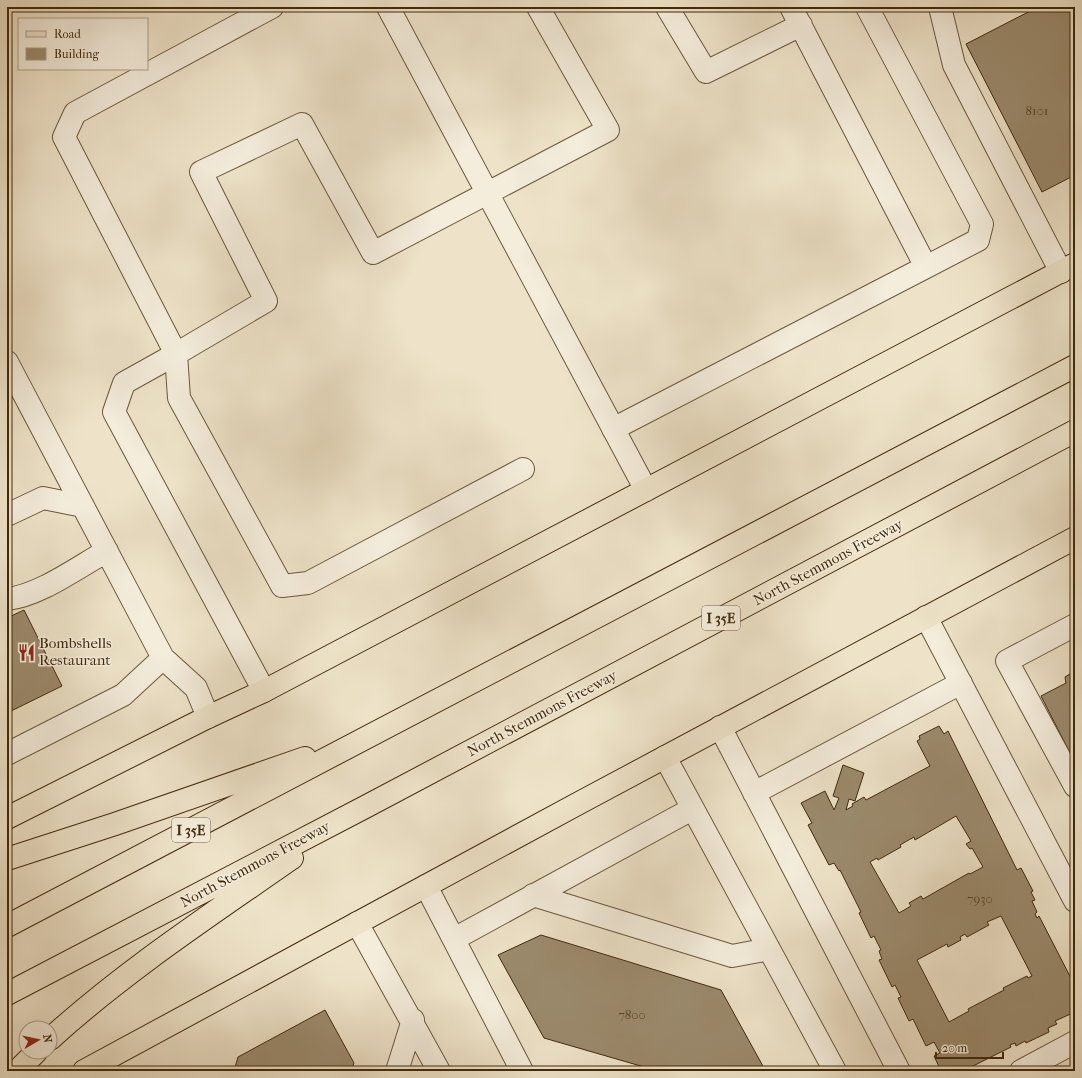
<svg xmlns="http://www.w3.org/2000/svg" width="1082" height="1078" viewBox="0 0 1082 1078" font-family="'IM FELL French Canon',serif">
<rect width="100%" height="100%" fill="#eee3c9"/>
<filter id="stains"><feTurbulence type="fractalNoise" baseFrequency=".005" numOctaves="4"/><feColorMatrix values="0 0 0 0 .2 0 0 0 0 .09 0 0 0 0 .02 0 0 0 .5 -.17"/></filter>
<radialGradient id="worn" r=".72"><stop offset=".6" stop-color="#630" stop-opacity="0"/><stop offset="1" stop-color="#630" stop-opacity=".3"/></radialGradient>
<!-- building -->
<path fill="#9b8a6d" stroke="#41290a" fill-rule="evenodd" d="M 1038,7 L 1075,7 L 1075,175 L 1042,192 L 966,44 Z
M 24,610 L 62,686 L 7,713 L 7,618 Z
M 1075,671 L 1075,753 L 1071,755 L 1041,696 L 1066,683 L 1065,677 Z
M 939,726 L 944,734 L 948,731 L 1017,870 L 1021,868 L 1033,891 L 1031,892 L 1035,900 L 1032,901 L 1037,912 L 1035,914 L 1037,918 L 1039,916 L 1075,986 L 1075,1012 L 1055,1021 L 1057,1024 L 1048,1028 L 1049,1032 L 1026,1043 L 1025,1041 L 1016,1046 L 1015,1043 L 1010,1045 L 1011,1047 L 963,1071 L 941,1071 L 934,1056 L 940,1053 L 934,1042 L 926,1046 L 913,1019 L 909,1021 L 898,998 L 901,997 L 895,985 L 892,987 L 879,960 L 882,959 L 879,951 L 881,950 L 874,936 L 871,938 L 859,913 L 861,912 L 840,870 L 839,871 L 834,863 L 829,865 L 808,825 L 812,823 L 801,803 L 825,791 L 834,810 L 839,798 L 833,796 L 843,765 L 864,773 L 855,801 L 849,799 L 846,810 L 853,806 L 852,804 L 864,797 L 866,800 L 930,766 L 917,741 L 920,739 L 919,736 ZM 956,816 L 971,841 L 966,844 L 970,849 L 972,848 L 983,867 L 970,874 L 969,873 L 923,899 L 921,896 L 909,903 L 911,906 L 899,913 L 870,862 L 877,858 L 878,860 L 901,847 L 900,845 L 914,837 L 915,840 ZM 1001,916 L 1032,976 L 1028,978 L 1027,976 L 1003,988 L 1004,990 L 968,1009 L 969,1011 L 949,1022 L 917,960 L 947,944 L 948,947 L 961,940 L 960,937 L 965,934 L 967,937 L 989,925 L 987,922 Z
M 541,935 L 721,990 L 764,1068 L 759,1071 L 658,1071 L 544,1038 L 498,955 Z
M 325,1010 L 354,1063 L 351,1071 L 234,1071 L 238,1057 Z"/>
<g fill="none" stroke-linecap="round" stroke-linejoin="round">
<defs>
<path id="minor" d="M 272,7 L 75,113 L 64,137 L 176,354 L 266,301 L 201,172 L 302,124 L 373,253 L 608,130 L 538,7
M 388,7 L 646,490
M 667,7 L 706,72 L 801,25
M 867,7 L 982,224 L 978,240 L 926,267
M 940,7 L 954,65 L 1061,272
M 7,362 L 163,658 L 196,688 L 208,717
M 613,429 L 926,267 L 791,7
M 7,515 L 43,498 L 83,506
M 7,599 C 39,596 78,567 107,551
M 926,617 L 1075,901
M 1075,625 L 1007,661 L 1075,786
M 264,691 L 114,412 L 124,383 L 176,354 L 179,398 L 282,586 L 308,583 L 523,469
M 720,727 L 899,1071
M 7,754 L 123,695 L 163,658
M 665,757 L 835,1071
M 754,793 L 961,683
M 426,886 L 522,1071
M 533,895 L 732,956 L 769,949
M 357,923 L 439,1071
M 454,939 L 692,809
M 397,1071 L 413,1020
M 1021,1071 L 1075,1042"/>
<path id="major" d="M 7,818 L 208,717 L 264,691 L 1075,264
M 84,1071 L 581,802 L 1075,538"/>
<path id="highway" d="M 7,859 L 115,824 L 305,758
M 7,926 L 1075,366
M 7,994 L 367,806 L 1075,431
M 50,1039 C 125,971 209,916 292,858
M 17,1071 L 36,1052"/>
</defs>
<!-- minor casing -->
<use href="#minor" stroke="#6c583a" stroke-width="24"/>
<!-- major casing -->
<use href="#major" stroke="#41290a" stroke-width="24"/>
<!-- highway casing -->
<use href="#highway" stroke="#41290a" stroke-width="24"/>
<!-- minor -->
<use href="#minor" stroke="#f4eddc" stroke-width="22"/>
<!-- major -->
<use href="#major" stroke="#eee3c9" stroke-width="22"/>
<!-- highway -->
<use href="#highway" stroke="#eee3c9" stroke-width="22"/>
</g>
<!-- icons -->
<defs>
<symbol id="restaurant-bare" viewBox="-9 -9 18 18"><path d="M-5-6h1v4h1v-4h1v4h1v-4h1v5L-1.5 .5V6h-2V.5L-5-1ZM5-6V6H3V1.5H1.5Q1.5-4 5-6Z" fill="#8f2418" stroke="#f4eddc" stroke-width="2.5" paint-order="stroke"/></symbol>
</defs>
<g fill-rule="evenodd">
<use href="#restaurant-bare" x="14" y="640" width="25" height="25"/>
</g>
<g text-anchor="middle" stroke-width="3" stroke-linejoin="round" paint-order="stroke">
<!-- number labels -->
<g font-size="13" fill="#584123">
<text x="1037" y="115">8101</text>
<text x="980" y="903">7930</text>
<text x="632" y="1019">7800</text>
</g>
<!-- shield labels -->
<g fill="#f4eddc" stroke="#776449" stroke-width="1">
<rect x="702" y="606" width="38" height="24" rx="3"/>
<rect x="172" y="818" width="38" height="24" rx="3"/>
</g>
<g font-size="14" font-weight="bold" fill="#41290a">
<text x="721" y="623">I 35E</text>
<text x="191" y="835">I 35E</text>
</g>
<!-- street labels -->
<g font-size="15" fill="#41290a" stroke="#f4eddc">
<text transform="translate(828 562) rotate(-28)" y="5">North Stemmons Freeway</text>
<text transform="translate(542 713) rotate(-28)" y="5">North Stemmons Freeway</text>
<text transform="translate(255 864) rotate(-28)" y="5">North Stemmons Freeway</text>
</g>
<!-- poi labels -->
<g font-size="15" fill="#41290a" stroke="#f4eddc" text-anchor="start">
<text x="39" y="648">Bombshells<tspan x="39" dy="17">Restaurant</tspan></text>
</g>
</g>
<!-- margin -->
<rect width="1082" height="1078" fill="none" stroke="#eee3c9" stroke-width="24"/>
<rect x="8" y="8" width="1066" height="1062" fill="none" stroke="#41290a" stroke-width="2"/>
<rect x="12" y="12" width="1058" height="1054" fill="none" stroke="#41290a"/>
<!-- legend -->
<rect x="18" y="18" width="130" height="52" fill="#f4eddc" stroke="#ac9f88"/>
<rect x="26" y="31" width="20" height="6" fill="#eee3c9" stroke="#ac9f88"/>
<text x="54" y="38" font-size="12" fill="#41290a">Road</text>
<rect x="26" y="48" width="20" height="12" fill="#9b8a6d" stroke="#ac9f88"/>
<text x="54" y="58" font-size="12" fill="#41290a">Building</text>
<!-- north arrow -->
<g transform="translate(38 1040) rotate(81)"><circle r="19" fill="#f4eddc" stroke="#ac9f88"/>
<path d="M0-3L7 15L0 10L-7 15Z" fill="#8f2418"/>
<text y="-6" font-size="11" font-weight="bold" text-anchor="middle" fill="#41290a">N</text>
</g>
<!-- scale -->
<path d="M936 1052v6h67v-6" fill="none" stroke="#41290a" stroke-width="2"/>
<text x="942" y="1052" font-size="12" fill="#41290a" stroke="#f4eddc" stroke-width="3" paint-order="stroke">20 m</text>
<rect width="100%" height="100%" filter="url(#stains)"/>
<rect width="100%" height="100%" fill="url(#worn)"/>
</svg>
